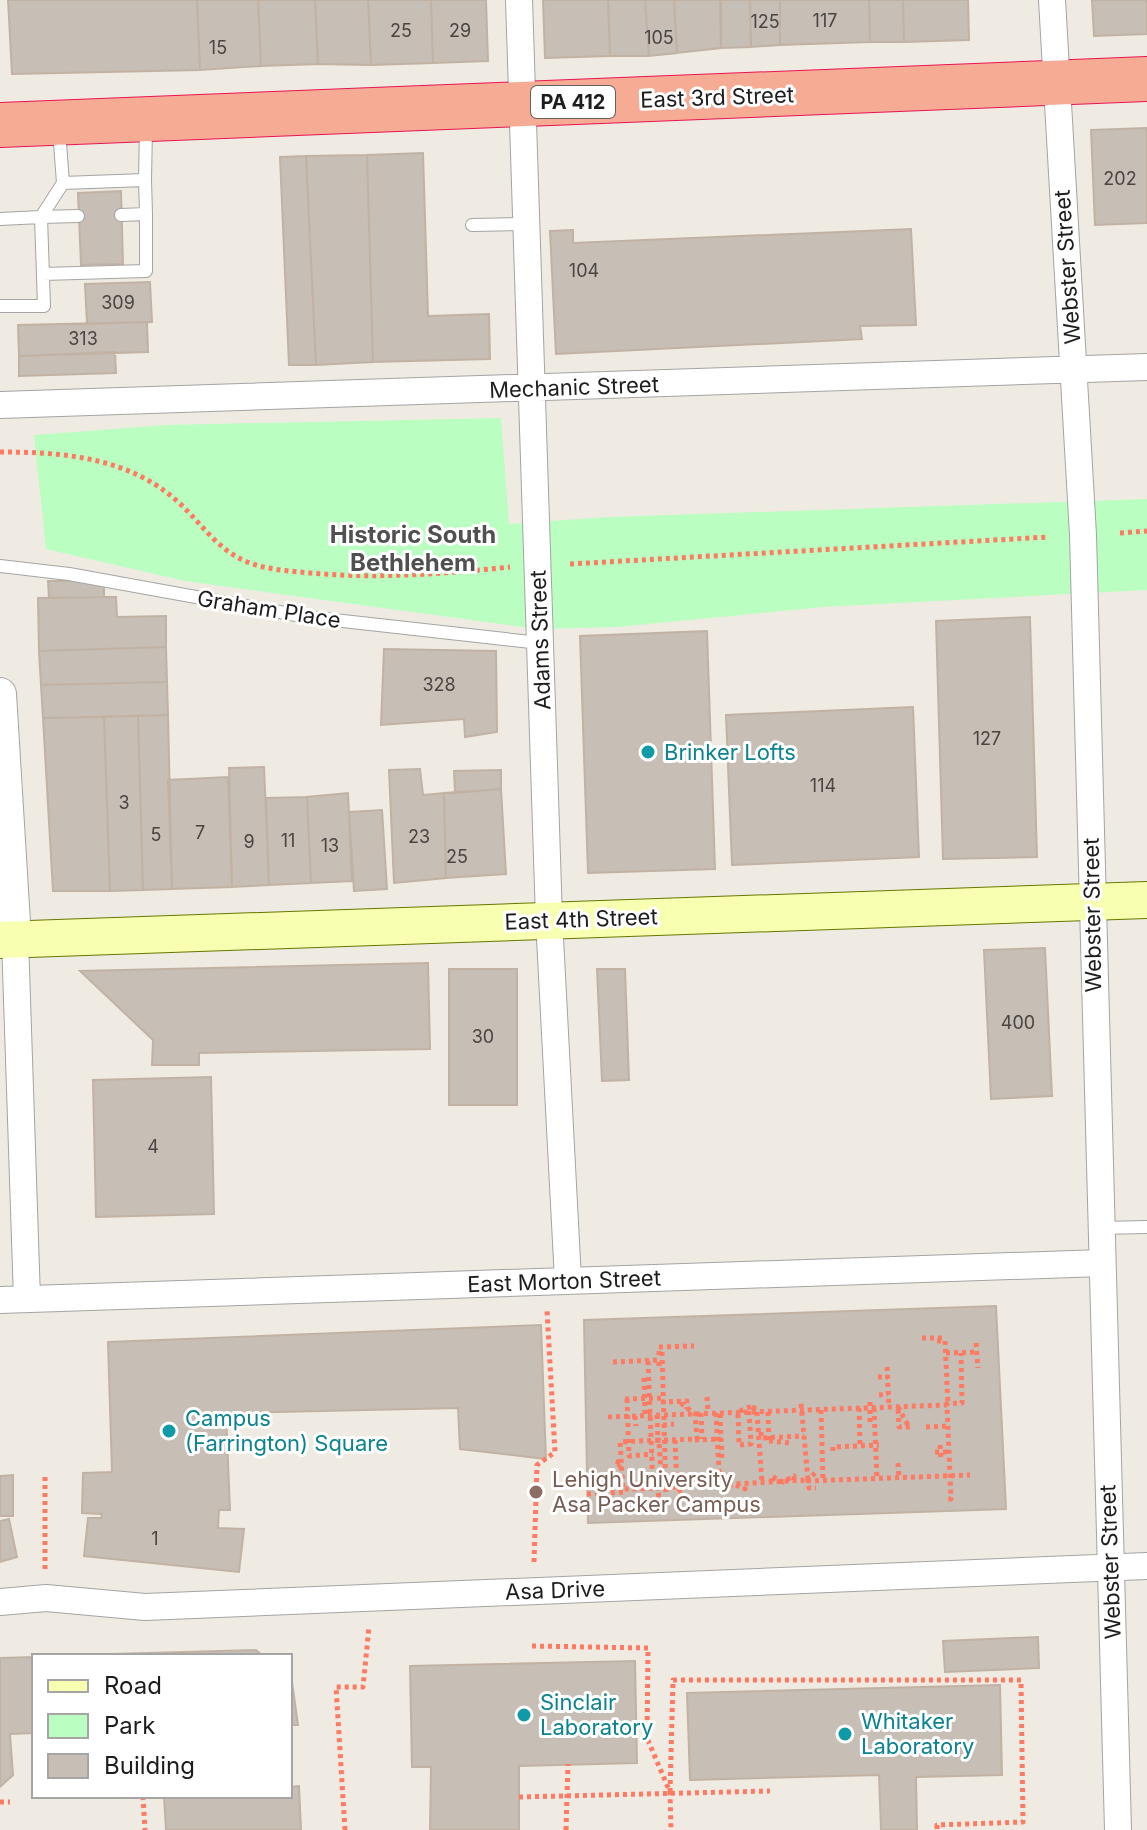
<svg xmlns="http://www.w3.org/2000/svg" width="1147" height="1830" viewBox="0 0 1147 1830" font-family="Inter,sans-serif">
<rect width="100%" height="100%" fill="#efebe2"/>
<!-- park -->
<path fill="#bafec2" d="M 501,418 L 509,524 L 610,517 L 1147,499 L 1147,590 L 823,607 L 617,627 L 537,629 L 185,581 L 46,549 L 34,435 L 166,425 Z"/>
<!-- building -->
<path fill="#c7beb5" stroke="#c2b2a3" stroke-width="2" d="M 8,0 L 197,0 L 200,70 L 12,74 Z
M 197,0 L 258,0 L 261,66 L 200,70 Z
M 258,0 L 315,0 L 318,64 L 261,66 Z
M 315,0 L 368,0 L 371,65 L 318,64 Z
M 368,0 L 431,0 L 433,63 L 371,65 Z
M 431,0 L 486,0 L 488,61 L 433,63 Z
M 543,0 L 608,0 L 610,56 L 545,58 Z
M 608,0 L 645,0 L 649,56 L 610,56 Z
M 645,0 L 674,0 L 677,53 L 649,56 Z
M 674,0 L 720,0 L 721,48 L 677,53 Z
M 721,0 L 750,0 L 751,47 L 721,48 Z
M 750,0 L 780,0 L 780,45 L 751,47 Z
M 780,0 L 869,0 L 870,42 L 780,45 Z
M 869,0 L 903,0 L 904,42 L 870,42 Z
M 903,0 L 968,0 L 969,40 L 904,42 Z
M 1092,0 L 1147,0 L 1147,34 L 1094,36 Z
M 1147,128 L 1147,223 L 1095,225 L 1091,130 Z
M 423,153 L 428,316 L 489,314 L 490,359 L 373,362 L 367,155 Z
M 367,155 L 373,362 L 316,365 L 306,156 Z
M 306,156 L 316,365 L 289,365 L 280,157 Z
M 121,191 L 123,264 L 81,265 L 78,193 Z
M 911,229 L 916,325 L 860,326 L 862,339 L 556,354 L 550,231 L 573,230 L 573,243 Z
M 150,282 L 152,322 L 87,324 L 85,284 Z
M 147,322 L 148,352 L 19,356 L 18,325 Z
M 115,352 L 116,373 L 19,376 L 19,356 Z
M 48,581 L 104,581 L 104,597 L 49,598 Z
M 104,597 L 116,597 L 117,617 L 166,616 L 166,647 L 39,651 L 38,598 Z
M 1030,617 L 1037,857 L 943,859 L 936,621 Z
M 707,631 L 715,869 L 588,873 L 580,636 Z
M 166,647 L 167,682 L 41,685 L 39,651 Z
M 384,649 L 496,651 L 497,732 L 465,737 L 464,719 L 381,725 Z
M 167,682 L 168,715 L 43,718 L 41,685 Z
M 913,707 L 919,857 L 732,865 L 726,715 Z
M 168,715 L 172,889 L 143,890 L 138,716 Z
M 138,716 L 143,890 L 110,891 L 104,717 Z
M 104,717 L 110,891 L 53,891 L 43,718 Z
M 264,767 L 269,885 L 232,887 L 229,768 Z
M 420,769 L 423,795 L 444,793 L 446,878 L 394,883 L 389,770 Z
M 501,770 L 501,789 L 455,793 L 454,771 Z
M 228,777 L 232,887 L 172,889 L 168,780 Z
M 501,789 L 506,874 L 446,878 L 444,793 Z
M 348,793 L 352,881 L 311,883 L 307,797 Z
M 307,797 L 311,883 L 269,885 L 266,798 Z
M 382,810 L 387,889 L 354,891 L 349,812 Z
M 1045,948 L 1052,1096 L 991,1099 L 984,950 Z
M 428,963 L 430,1049 L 199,1053 L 199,1065 L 152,1065 L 153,1040 L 80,971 Z
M 449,969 L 517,969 L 517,1105 L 449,1105 Z
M 597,969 L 625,969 L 629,1080 L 602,1081 Z
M 211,1077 L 214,1214 L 96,1217 L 93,1080 Z
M 996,1306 L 1006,1509 L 588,1523 L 584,1320 Z
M 541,1325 L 546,1459 L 460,1449 L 458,1408 L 226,1413 L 230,1510 L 219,1510 L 218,1528 L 244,1529 L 239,1572 L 84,1556 L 88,1518 L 101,1518 L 102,1514 L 82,1513 L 83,1473 L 112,1472 L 108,1342 Z
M 13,1475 L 13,1516 L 0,1516 L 0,1476 Z
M 9,1519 L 17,1557 L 0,1562 L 0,1521 Z
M 1038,1637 L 1039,1668 L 945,1672 L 943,1641 Z
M 256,1650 L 263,1656 L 67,1656 L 111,1654 Z
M 34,1657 L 34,1733 L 10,1734 L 13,1775 L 0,1787 L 0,1658 Z
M 635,1661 L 637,1763 L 519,1766 L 519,1830 L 430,1830 L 431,1767 L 412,1767 L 410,1666 Z
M 290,1680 L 292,1682 L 298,1725 L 290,1725 Z
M 1000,1685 L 1002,1775 L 916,1777 L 917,1830 L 881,1830 L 879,1775 L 690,1780 L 687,1693 Z
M 299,1786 L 301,1830 L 166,1830 L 164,1796 L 290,1796 L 290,1787 Z"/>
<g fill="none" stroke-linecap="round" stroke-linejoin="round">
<defs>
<path id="service" d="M 59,130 L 63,183
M 121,215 L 146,214 L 145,180
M 0,219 L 41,217 L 63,183 L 145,180 L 146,127
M 472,225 L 526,224
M 43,274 L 146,271 L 146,214
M 0,306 L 44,306 L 41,217 L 78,216
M 0,566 L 69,574 L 307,617 L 540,643
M 1101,1228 L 1147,1227"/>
<path id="minor" d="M 519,0 L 549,919 L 568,1280
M 1052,0 L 1083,535 L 1118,1830
M 0,405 L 1147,367
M 15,939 L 27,1299
M 0,1300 L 1102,1263
M 0,1602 L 46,1598 L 145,1607 L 1147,1566"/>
<path id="tertiary" d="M 0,694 L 15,939"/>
<path id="secondary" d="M 0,940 L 1147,900"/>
<path id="trunk" d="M 0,125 L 1147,79"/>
</defs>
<!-- service casing -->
<use href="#service" stroke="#a4a4a4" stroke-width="14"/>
<!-- minor casing -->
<use href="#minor" stroke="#a4a4a4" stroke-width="28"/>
<!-- tertiary casing -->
<use href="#tertiary" stroke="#a4a4a4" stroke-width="34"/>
<!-- secondary casing -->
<use href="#secondary" stroke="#667800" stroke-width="38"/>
<!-- trunk casing -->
<use href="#trunk" stroke="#e81454" stroke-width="46"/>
<!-- path -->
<path stroke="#ff7a63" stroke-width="5" stroke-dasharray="4 4" stroke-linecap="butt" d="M 0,452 C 62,452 128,457 177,501 C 201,522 217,551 250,563 C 269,570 290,571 310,573 C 377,579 442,574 510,567
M 1120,533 L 1147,531
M 570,564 L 1048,537
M 922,1338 L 942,1338
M 937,1341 L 945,1341 L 948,1405
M 976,1343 L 978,1368
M 662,1352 L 666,1493
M 946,1353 L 977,1352
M 659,1355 L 659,1347 L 694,1346
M 648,1361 L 653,1488
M 613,1362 L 659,1360 L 659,1366
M 887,1367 L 889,1406
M 878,1377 L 888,1377
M 644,1378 L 645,1415
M 879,1395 L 888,1394
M 707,1397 L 708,1413
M 625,1399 L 663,1398
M 627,1399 L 629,1456 L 653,1454
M 661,1402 L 687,1401 L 687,1409
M 870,1402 L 870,1423
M 945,1404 L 962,1403 L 961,1353
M 898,1407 L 909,1427 L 910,1427 L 899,1427 Z
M 859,1408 L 860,1446
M 874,1408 L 877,1479
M 821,1410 L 823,1481
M 749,1411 L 751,1444 L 739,1445 L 738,1412 L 754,1405 L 754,1411
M 757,1412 L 762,1483
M 768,1412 L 769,1444
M 701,1413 L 702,1439
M 716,1413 L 720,1491 L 733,1484 L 745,1489 L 745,1483
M 720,1414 L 722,1460
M 657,1415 L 658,1443
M 635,1416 L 636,1426
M 608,1417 L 947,1405 L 951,1499 L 946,1499
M 663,1425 L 674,1424
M 926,1427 L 949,1426
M 761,1432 L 761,1438 L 804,1436
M 664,1440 L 697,1439 L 695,1414 L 678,1401
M 675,1440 L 677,1487
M 695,1440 L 721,1439
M 769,1441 L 791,1443
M 940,1445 L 941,1459
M 833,1451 L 833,1447 L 879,1445
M 935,1452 L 950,1452
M 616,1461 L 622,1464 L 616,1468
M 898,1463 L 899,1478
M 815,1473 L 808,1480 L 809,1488 L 816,1488
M 807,1481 L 970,1475
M 772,1482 L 771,1476 L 783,1482 L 794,1476 L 794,1481
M 658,1485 L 659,1504
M 662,1488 L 659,1440 L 620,1442 L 623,1489 C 641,1489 660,1488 678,1487 L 808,1480 L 801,1403
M 678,1492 L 694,1480
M 587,1494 L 626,1492
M 534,1562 L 537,1465 L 555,1452 L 547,1310
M 45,1569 L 45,1474
M 532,1646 L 648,1648 L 647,1738 L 670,1792 L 671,1830
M 670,1792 L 673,1680 L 1021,1680 L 1023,1822 L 937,1825 L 937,1830
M 143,1796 L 145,1830
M 519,1797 L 770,1791
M 0,1802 L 10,1802
M 345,1830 L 336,1687 L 363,1687 L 369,1627
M 566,1830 L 568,1764"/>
<!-- service -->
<use href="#service" stroke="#fff" stroke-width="12"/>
<!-- minor -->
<use href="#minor" stroke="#fff" stroke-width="26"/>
<!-- tertiary -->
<use href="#tertiary" stroke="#fff" stroke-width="32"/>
<!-- secondary -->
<use href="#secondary" stroke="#f8ffb0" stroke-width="36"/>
<!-- trunk -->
<use href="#trunk" stroke="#f6ac94" stroke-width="44"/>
</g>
<!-- markers -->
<g fill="#0f9aa8" stroke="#fff" stroke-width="3">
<circle cx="648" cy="752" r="8"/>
<circle cx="169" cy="1431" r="8"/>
<circle cx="524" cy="1715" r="8"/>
<circle cx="845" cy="1734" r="8"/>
</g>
<circle fill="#8d6e63" stroke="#fff" stroke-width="3" cx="536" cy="1492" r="8"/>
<g text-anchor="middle" stroke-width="6" stroke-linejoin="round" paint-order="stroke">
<!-- number labels -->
<g font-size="18" fill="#484543">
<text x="825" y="27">117</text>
<text x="765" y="28">125</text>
<text x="401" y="37">25</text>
<text x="460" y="37">29</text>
<text x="659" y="44">105</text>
<text x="218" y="54">15</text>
<text x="1120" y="185">202</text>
<text x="584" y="277">104</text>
<text x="118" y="309">309</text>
<text x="83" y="345">313</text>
<text x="439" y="691">328</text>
<text x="987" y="745">127</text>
<text x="823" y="792">114</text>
<text x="124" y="809">3</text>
<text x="200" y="839">7</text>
<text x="156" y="841">5</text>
<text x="419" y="843">23</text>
<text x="288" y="847">11</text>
<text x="249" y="848">9</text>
<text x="330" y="852">13</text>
<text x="457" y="863">25</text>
<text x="1018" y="1029">400</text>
<text x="483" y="1043">30</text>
<text x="153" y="1153">4</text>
<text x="155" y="1545">1</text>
</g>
<!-- shield labels -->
<rect fill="#fff" stroke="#616161" stroke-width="2" x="531" y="86" width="84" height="32" rx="6"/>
<g font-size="20" font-weight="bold" fill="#1d1d1d">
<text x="573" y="109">PA 412</text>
</g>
<!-- street labels -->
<g font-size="22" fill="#1d1d1d" stroke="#fff">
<text transform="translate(717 97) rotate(-2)" y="8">East 3rd Street</text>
<text transform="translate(1067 267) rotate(-94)" y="8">Webster Street</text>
<text transform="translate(574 387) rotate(-2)" y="8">Mechanic Street</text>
<text transform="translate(269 609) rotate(9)" y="8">Graham Place</text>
<text transform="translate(540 640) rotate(-92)" y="8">Adams Street</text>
<text transform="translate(1092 915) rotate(-91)" y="8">Webster Street</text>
<text transform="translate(581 919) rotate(-2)" y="8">East 4th Street</text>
<text transform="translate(564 1281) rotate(-2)" y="8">East Morton Street</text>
<text transform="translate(1110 1562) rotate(-92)" y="8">Webster Street</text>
<text transform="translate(555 1590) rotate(-2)" y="8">Asa Drive</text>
</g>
<!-- culture labels -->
<g font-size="22" fill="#0d838f" stroke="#fff" text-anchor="start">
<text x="664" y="760">Brinker Lofts</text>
<text x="185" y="1426">Campus<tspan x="185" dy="25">(Farrington) Square</tspan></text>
<text x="540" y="1710">Sinclair<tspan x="540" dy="25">Laboratory</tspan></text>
<text x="861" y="1729">Whitaker<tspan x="861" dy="25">Laboratory</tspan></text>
</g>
<!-- education labels -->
<g font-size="22" fill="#785e54" stroke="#fff" text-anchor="start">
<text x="552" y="1487">Lehigh University<tspan x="552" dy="25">Asa Packer Campus</tspan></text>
</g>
<!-- neighbourhood labels -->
<g font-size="24" font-weight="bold" fill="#505050" stroke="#fff">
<text x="413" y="543">Historic South<tspan x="413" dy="28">Bethlehem</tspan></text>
</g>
</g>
<!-- legend -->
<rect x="32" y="1654" width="260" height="144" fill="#ffffff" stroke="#a5a5a5" stroke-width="2"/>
<rect x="48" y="1680" width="40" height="12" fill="#f8ffb0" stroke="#a5a5a5" stroke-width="2"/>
<text x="104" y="1694" font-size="24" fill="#1d1d1d">Road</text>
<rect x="48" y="1714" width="40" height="24" fill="#bafec2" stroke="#a5a5a5" stroke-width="2"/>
<text x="104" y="1734" font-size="24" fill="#1d1d1d">Park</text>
<rect x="48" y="1754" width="40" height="24" fill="#c7beb5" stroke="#a5a5a5" stroke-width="2"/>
<text x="104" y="1774" font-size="24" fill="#1d1d1d">Building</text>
</svg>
